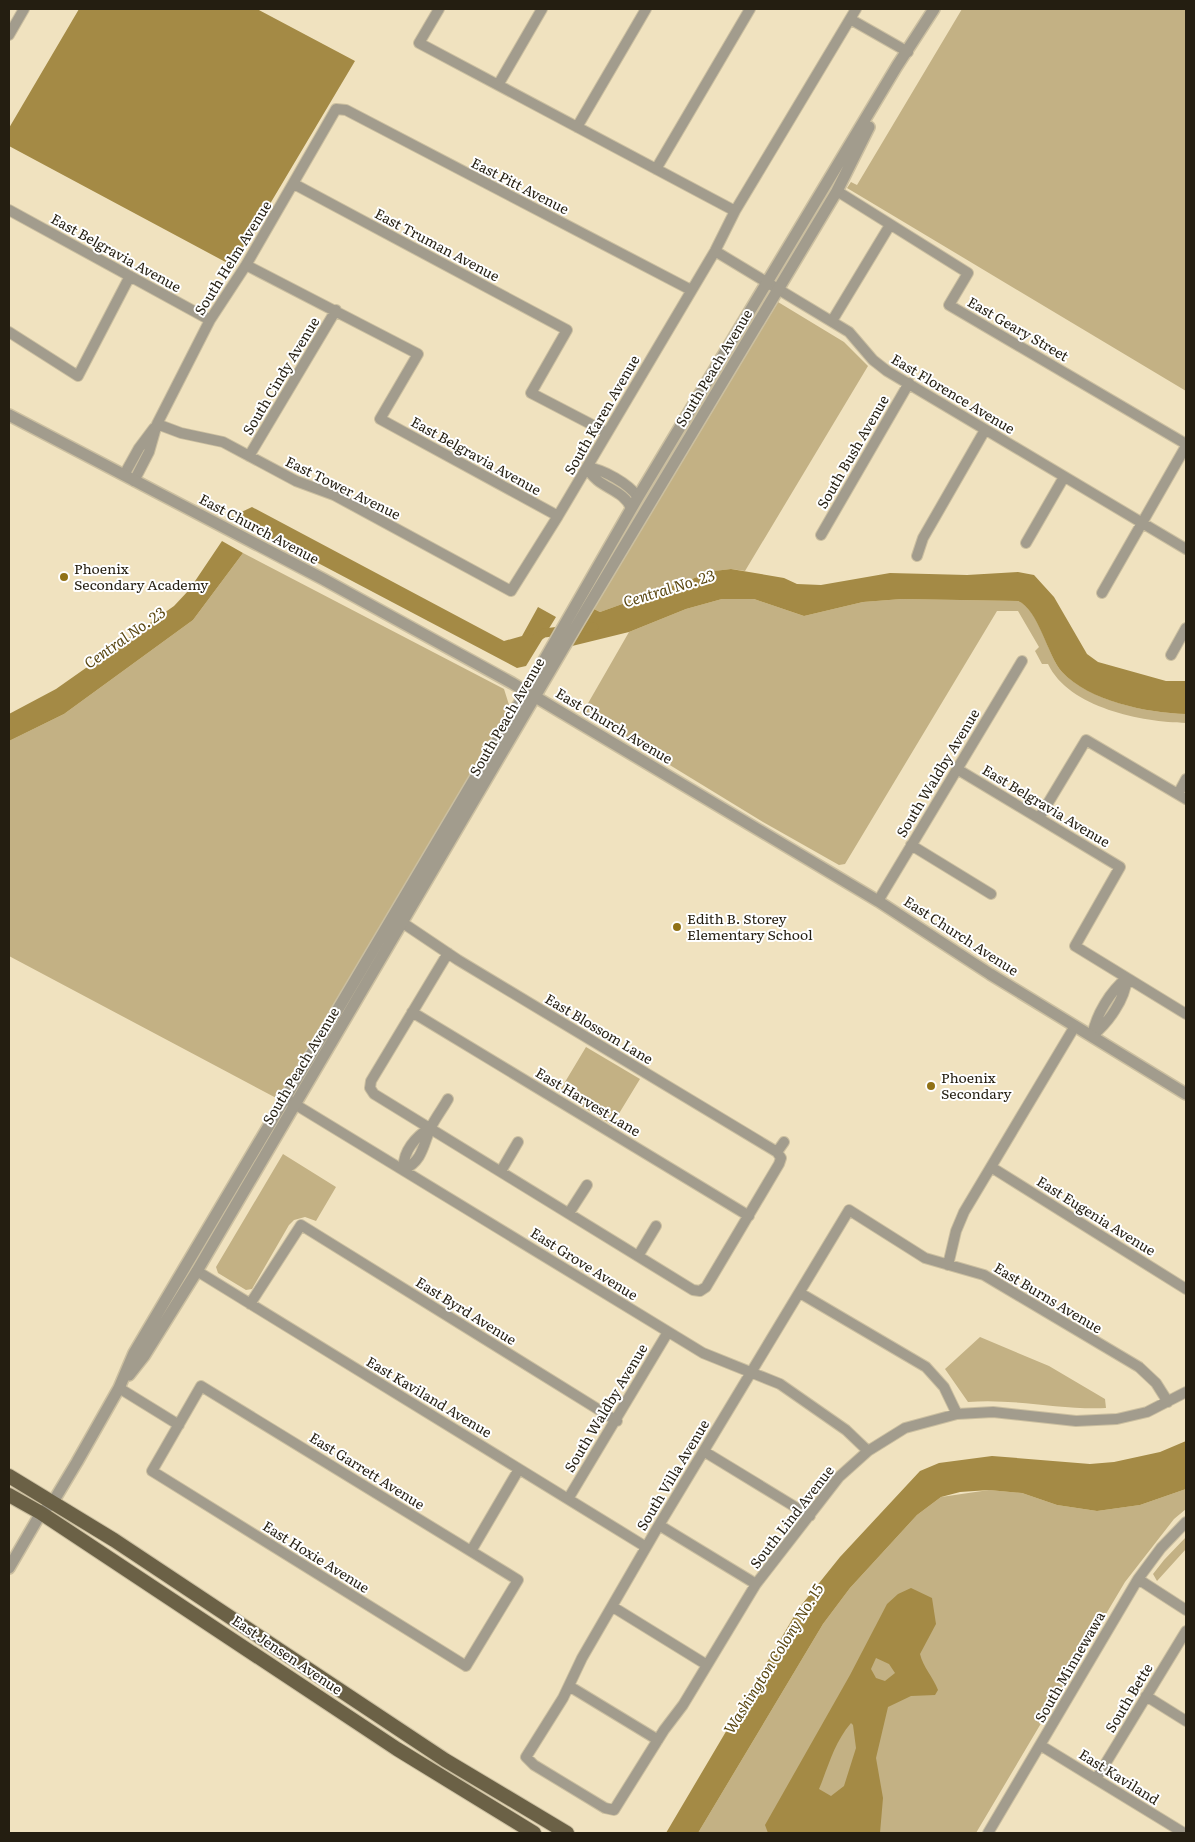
<svg xmlns="http://www.w3.org/2000/svg" width="1195" height="1842" viewBox="0 0 1195 1842" font-family="Literata,serif">
<rect width="100%" height="100%" fill="#f0e2bf"/>
<!-- green -->
<path fill="#c3b184" d="M 962,9 L 1186,9 L 1186,391 L 847,188 L 851,182 L 857,185 Z
M 778,302 L 844,342 L 868,366 L 745,571 L 731,569 L 714,571 L 600,612 L 594,609 Z
M 243,553 L 504,689 L 510,708 L 280,1100 L 9,956 L 9,741 L 64,714 L 193,620 Z
M 722,599 L 754,599 L 804,616 L 863,602 L 902,599 L 1018,601 C 1040,610 1047,655 1062,672 C 1090,701 1147,713 1186,714 L 1186,723 C 1142,722 1069,708 1048,664 L 1042,664 L 1035,651 L 1039,647 L 1018,611 L 997,611 L 845,864 L 839,865 L 763,822 L 583,712 L 629,632 L 686,609 Z
M 586,1047 L 640,1079 L 612,1125 L 559,1092 Z
M 283,1154 L 336,1187 L 316,1221 L 305,1217 L 294,1220 L 289,1225 L 252,1289 L 246,1290 L 218,1273 L 216,1267 Z
M 980,1337 L 1049,1366 L 1105,1399 L 1106,1408 C 1059,1410 1014,1398 968,1402 L 945,1369 Z
M 1186,1489 L 1186,1509 L 1174,1519 L 1125,1582 L 976,1833 L 698,1833 L 823,1624 L 850,1588 L 917,1515 L 941,1497 L 989,1490 L 1022,1493 L 1057,1505 L 1097,1511 L 1140,1505 Z
M 1186,1537 L 1186,1549 L 1157,1581 L 1153,1574 L 1164,1560 Z"/>
<!-- water -->
<path fill="#a48a45" fill-rule="evenodd" d="M 79,9 L 257,9 L 355,61 L 233,266 L 9,146 L 9,128 Z
M 252,507 L 504,641 L 522,636 L 538,607 L 556,617 L 526,666 L 517,668 L 231,517 Z
M 222,541 L 243,553 L 193,620 L 64,714 L 9,741 L 9,714 L 56,689 L 174,606 L 189,590 Z
M 731,569 L 784,578 L 797,584 L 821,585 L 890,573 L 967,575 L 1018,572 L 1034,575 L 1054,597 L 1087,654 L 1098,662 L 1166,681 L 1186,681 L 1186,714 C 1147,713 1089,701 1062,672 C 1047,655 1039,610 1018,601 L 902,599 L 863,602 L 804,616 L 754,599 L 722,599 L 686,609 L 629,632 L 572,646 L 594,609 L 600,612 L 714,571 Z
M 1186,1441 L 1186,1489 L 1140,1505 L 1097,1511 L 1057,1505 L 1022,1493 L 989,1490 L 960,1492 L 941,1497 L 917,1515 L 850,1588 L 823,1624 L 698,1833 L 666,1833 L 799,1608 L 840,1557 L 920,1471 L 939,1463 L 992,1456 L 1090,1464 L 1114,1462 L 1160,1452 Z
M 911,1588 L 932,1598 L 936,1624 L 920,1654 C 923,1667 933,1677 938,1690 L 935,1695 L 911,1696 L 888,1707 L 876,1758 L 883,1798 L 880,1833 L 768,1833 L 765,1825 L 850,1675 L 887,1604 L 898,1594 ZM 876,1658 L 889,1664 L 895,1673 L 885,1681 L 876,1678 L 871,1669 ZM 851,1723 L 853,1725 L 856,1748 L 844,1786 L 831,1796 L 819,1789 C 829,1765 834,1743 851,1723 Z"/>
<g fill="none" stroke-linecap="round" stroke-linejoin="round">
<!-- canal -->
<path stroke="#a48a45" stroke-width="9" d="M 536,638 L 544,633 L 594,627"/>
<defs>
<path id="minor" d="M 439,9 L 419,43 L 735,211
M 850,19 L 908,52
M 9,35 L 24,9
M 498,85 L 542,9
M 577,127 L 646,9
M 656,169 L 750,9
M 294,184 L 567,330 L 531,393 L 606,432
M 837,191 L 968,273 L 949,305 L 1186,444
M 9,210 L 210,320
M 715,251 L 849,332 L 873,360 L 887,371 L 1186,549
M 246,265 L 418,354 L 380,419 L 558,516
M 832,321 L 890,225
M 9,332 L 78,376 L 130,276
M 157,424 L 181,433 L 223,442 L 296,481 L 334,495 L 511,591 L 558,516 L 715,251 L 735,211 L 856,9
M 249,456 L 336,310
M 587,467 C 597,489 623,488 631,508
M 587,467 C 604,470 628,483 638,497
M 124,475 L 139,448 L 154,428
M 134,481 L 149,452 L 157,424 L 210,320 L 246,265 L 336,109 L 346,110 L 691,290
M 821,535 L 909,383
M 1026,543 L 1064,477
M 917,556 L 923,538 L 985,430
M 1102,593 L 1186,446
M 1171,655 L 1186,628
M 957,769 L 1120,867 L 1075,946 L 1186,1014
M 1178,794 L 1186,779
M 1039,818 L 1086,740 L 1186,799
M 911,845 L 991,894
M 878,901 L 1022,661
M 403,923 L 458,960 L 777,1152 L 781,1158 L 779,1164 L 706,1287 L 700,1291 L 693,1290 L 374,1094 L 370,1088 L 371,1081 L 448,953
M 412,1012 L 749,1216
M 1092,1036 C 1108,1023 1125,1000 1127,978
M 1092,1036 C 1096,1015 1110,991 1127,978
M 288,1100 L 703,1353 L 780,1384 L 846,1430 L 868,1451
M 430,1128 C 416,1136 402,1152 404,1169 C 423,1162 424,1141 431,1127 C 436,1117 443,1108 448,1099
M 777,1152 L 784,1142
M 991,1167 L 1186,1289
M 501,1171 L 518,1142
M 569,1213 L 587,1185
M 638,1256 L 656,1226
M 948,1265 L 956,1231 L 964,1212 L 1075,1026
M 197,1271 L 646,1547
M 800,1293 L 926,1367 L 944,1387 L 957,1414
M 250,1304 L 301,1225 L 617,1421
M 201,1386 L 518,1580 L 466,1666 L 152,1471 Z
M 119,1388 L 179,1425
M 1168,1402 L 1156,1383 L 1139,1367 L 984,1275 L 925,1258 L 849,1210 L 659,1525 L 582,1658 L 563,1698 L 526,1757 L 534,1765 L 605,1808 L 614,1810 L 664,1730 L 683,1705 L 756,1584 L 839,1477 L 868,1451 L 905,1428 L 957,1414 L 993,1412 L 1076,1421 L 1117,1419 L 1147,1412 L 1186,1392
M 705,1452 L 810,1516
M 568,1499 L 668,1332
M 659,1525 L 756,1584
M 471,1551 L 519,1469
M 1138,1579 L 1186,1610
M 613,1607 L 707,1665
M 569,1686 L 658,1740
M 1146,1696 L 1186,1721
M 1040,1745 L 1184,1833
M 1096,1779 L 1186,1631
M 988,1833 L 1138,1579 L 1161,1548 L 1186,1522"/>
<path id="tertiary" d="M 9,415 L 323,579 L 512,683 L 878,901 L 990,974 L 1186,1094
M 129,1375 L 144,1356 L 197,1271 L 580,620 L 837,191 L 869,127
M 9,1568 L 41,1513 L 53,1502 L 77,1462 L 119,1388 L 134,1353 L 516,709 L 638,497 L 897,66 L 934,9"/>
<path id="primary" d="M 9,1476 L 114,1540 L 445,1760 L 567,1833
M 9,1495 L 41,1513 L 397,1749 L 534,1833"/>
</defs>
<!-- minor casing -->
<use href="#minor" stroke="#cbbfa0" stroke-width="12"/>
<!-- tertiary casing -->
<use href="#tertiary" stroke="#cbbfa0" stroke-width="14"/>
<!-- primary casing -->
<use href="#primary" stroke="#cbbfa0" stroke-width="16"/>
<!-- minor -->
<use href="#minor" stroke="#a29c8d" stroke-width="10"/>
<!-- tertiary -->
<use href="#tertiary" stroke="#a29c8d" stroke-width="11"/>
<!-- primary -->
<use href="#primary" stroke="#6b6146" stroke-width="14"/>
</g>
<!-- markers -->
<g fill="#907116" stroke="#fff" stroke-width="2">
<circle cx="64" cy="577" r="5"/>
<circle cx="677" cy="927" r="5"/>
<circle cx="931" cy="1086" r="5"/>
</g>
<g text-anchor="middle" stroke-width="4" stroke-linejoin="round" paint-order="stroke">
<!-- street labels -->
<g font-size="14" fill="#241e11" stroke="#fff">
<text transform="translate(520 186) rotate(27)" y="5">East Pitt Avenue</text>
<text transform="translate(437 245) rotate(28)" y="5">East Truman Avenue</text>
<text transform="translate(116 253) rotate(29)" y="5">East Belgravia Avenue</text>
<text transform="translate(233 258) rotate(-58)" y="5">South Helm Avenue</text>
<text transform="translate(1018 329) rotate(30)" y="5">East Geary Street</text>
<text transform="translate(714 368) rotate(-59)" y="5">South Peach Avenue</text>
<text transform="translate(281 376) rotate(-59)" y="5">South Cindy Avenue</text>
<text transform="translate(953 394) rotate(31)" y="5">East Florence Avenue</text>
<text transform="translate(602 415) rotate(-60)" y="5">South Karen Avenue</text>
<text transform="translate(853 452) rotate(-60)" y="5">South Bush Avenue</text>
<text transform="translate(476 456) rotate(29)" y="5">East Belgravia Avenue</text>
<text transform="translate(343 488) rotate(26)" y="5">East Tower Avenue</text>
<text transform="translate(259 529) rotate(28)" y="5">East Church Avenue</text>
<text transform="translate(507 717) rotate(-60)" y="5">South Peach Avenue</text>
<text transform="translate(614 726) rotate(31)" y="5">East Church Avenue</text>
<text transform="translate(938 773) rotate(-59)" y="5">South Waldby Avenue</text>
<text transform="translate(1046 806) rotate(31)" y="5">East Belgravia Avenue</text>
<text transform="translate(961 936) rotate(33)" y="5">East Church Avenue</text>
<text transform="translate(599 1029) rotate(31)" y="5">East Blossom Lane</text>
<text transform="translate(301 1066) rotate(-59)" y="5">South Peach Avenue</text>
<text transform="translate(588 1102) rotate(31)" y="5">East Harvest Lane</text>
<text transform="translate(1096 1216) rotate(32)" y="5">East Eugenia Avenue</text>
<text transform="translate(584 1264) rotate(32)" y="5">East Grove Avenue</text>
<text transform="translate(1048 1298) rotate(31)" y="5">East Burns Avenue</text>
<text transform="translate(466 1311) rotate(32)" y="5">East Byrd Avenue</text>
<text transform="translate(429 1397) rotate(31)" y="5">East Kaviland Avenue</text>
<text transform="translate(606 1408) rotate(-59)" y="5">South Waldby Avenue</text>
<text transform="translate(367 1471) rotate(32)" y="5">East Garrett Avenue</text>
<text transform="translate(673 1475) rotate(-59)" y="5">South Villa Avenue</text>
<text transform="translate(792 1517) rotate(-52)" y="5">South Lind Avenue</text>
<text transform="translate(316 1557) rotate(32)" y="5">East Hoxie Avenue</text>
<text transform="translate(287 1655) rotate(34)" y="5">East Jensen Avenue</text>
<text transform="translate(1070 1667) rotate(-60)" y="5">South Minnewawa</text>
<text transform="translate(1129 1698) rotate(-59)" y="5">South Bette</text>
<text transform="translate(1119 1777) rotate(32)" y="5">East Kaviland</text>
</g>
<!-- poi labels -->
<g font-size="14" fill="#241e11" stroke="#fff" text-anchor="start">
<text x="74" y="574">Phoenix<tspan x="74" dy="16">Secondary Academy</tspan></text>
<text x="687" y="924">Edith B. Storey<tspan x="687" dy="16">Elementary School</tspan></text>
<text x="941" y="1083">Phoenix<tspan x="941" dy="16">Secondary</tspan></text>
</g>
<!-- water labels -->
<g font-size="15" font-style="italic" fill="#5a4711" stroke="#fff">
<text transform="translate(669 589) rotate(-17)" y="5">Central No. 23</text>
<text transform="translate(125 638) rotate(-35)" y="5">Central No. 23</text>
<text transform="translate(774 1659) rotate(-58)" y="5">Washington Colony No. 15</text>
</g>
</g>
<!-- border -->
<rect width="1195" height="1842" fill="none" stroke="#241e11" stroke-width="20"/>
</svg>
